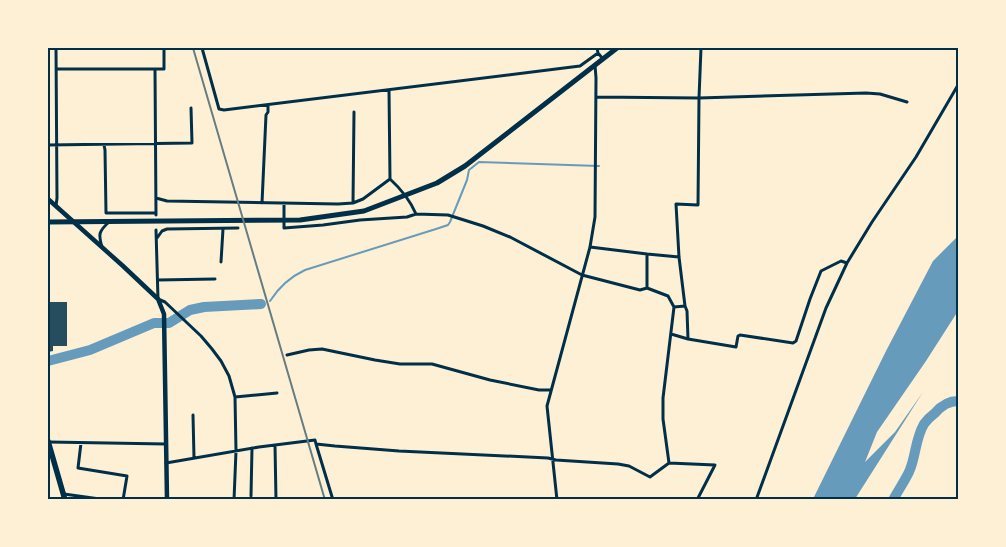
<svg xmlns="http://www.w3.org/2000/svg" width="1006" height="547" viewBox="0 0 1006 547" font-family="'Noto Sans',sans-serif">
<rect width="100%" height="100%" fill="#fdf0d5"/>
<!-- water -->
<path fill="#669bbc" d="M 958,236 L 958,311 L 926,361 L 877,432 L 865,462 L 895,432 L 923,392 L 855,499 L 813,499 L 886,351 L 933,261 Z"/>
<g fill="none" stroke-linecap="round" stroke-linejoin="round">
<!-- stream -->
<path stroke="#669bbc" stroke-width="2" d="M 270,301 C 279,287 290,277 305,270 L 436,229 L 448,225 L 450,222 L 467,180 L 469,170 L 479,162 L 599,166"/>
<!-- river -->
<path stroke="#669bbc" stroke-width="10" d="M 48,361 L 90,350 L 154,323 L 169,323 L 190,310 L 204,307 L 261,304
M 893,500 C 898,491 904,482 909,472 C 916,457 915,439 924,424 C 927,420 931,416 935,413 C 941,406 949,401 958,401"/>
</g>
<!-- building -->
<path fill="#264d5e" d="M 48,302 L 67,302 L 67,346 L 53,346 L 53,351 L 48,352 Z"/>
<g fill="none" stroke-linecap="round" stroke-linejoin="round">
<!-- minor -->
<path stroke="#003049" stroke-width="3" d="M 202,48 L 219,109 L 224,110 L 580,66 L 598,53 L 603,59
M 597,48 L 598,53
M 57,69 L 164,69 L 164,48
M 155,69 L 156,215
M 389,90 L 390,179 C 401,189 410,200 416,214
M 596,97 L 699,98 L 866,93 L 880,94 L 907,102
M 48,145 L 192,143 L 191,108
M 104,145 L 105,150 L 106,213 L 156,213
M 156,198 L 167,201 L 338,204 L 353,203 L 363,199 L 390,179
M 262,203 L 266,115 L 268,112 L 268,105
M 284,203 L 284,228 L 323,225 L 360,220 L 407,217 L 416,214 L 448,215 L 483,226 L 510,237 L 582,275 L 640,290 L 647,288 L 668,296 L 674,307 L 663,398 L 663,419 L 669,463
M 353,203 L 354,112
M 56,206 L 57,198 L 56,48
M 156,230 L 158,299 L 165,302 L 201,336 L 212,349 L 221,361 L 229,376 L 235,397 L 236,451 L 234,500
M 157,238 L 162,231 L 167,229 L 238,228
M 102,247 C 98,234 99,231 109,222
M 590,247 L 647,254 L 647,288
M 647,254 L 679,257
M 221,262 L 223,229
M 158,280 L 215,279
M 674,307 L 685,306
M 671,334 L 688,339 L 736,347 L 738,336 L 740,335 L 793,343 L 796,341 L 810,299 L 821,271 L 841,261 L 847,263
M 688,339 L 687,311 L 685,306 L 679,257 L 676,204 L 698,205 L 699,98 L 701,48
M 287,355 L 309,350 L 322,349 L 375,360 L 400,364 L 432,364 L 490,380 L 539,390 L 551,390
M 235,397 L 277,393
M 193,415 L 194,458
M 49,442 L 166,444
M 81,443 L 78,468 L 127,476 L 123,500
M 316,444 L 333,500
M 275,445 L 276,500
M 166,463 L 259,447 L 315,440 L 316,444 L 335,446 L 399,451 L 548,458 L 556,460 L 618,464 L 629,466 L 650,477 L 669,463 L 715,465 L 697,500
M 64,494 L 107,500
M 251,496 L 252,448
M 557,500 L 547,406 L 590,247 L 595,217 L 596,78 L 595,65
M 756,500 L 826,308 L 847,263 L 872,222 L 916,157 L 958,85"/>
<!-- tertiary -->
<path stroke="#003049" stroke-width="4.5" d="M 48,199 L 123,266 L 158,299 L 164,314 L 167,500"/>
<!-- secondary -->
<path stroke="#003049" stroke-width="5" d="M 48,222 L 300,220 L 364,211 L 437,183 L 465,166 L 617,48"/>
<!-- primary -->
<path stroke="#003049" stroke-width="5.5" d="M 48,441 L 65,500"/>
<!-- rail -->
<path stroke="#657d81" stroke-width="2" d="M 193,48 L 325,500"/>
</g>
<!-- border -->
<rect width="1006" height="547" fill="none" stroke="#fdf0d5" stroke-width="98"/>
<rect x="49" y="49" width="908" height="449" fill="none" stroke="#003049" stroke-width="2"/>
</svg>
